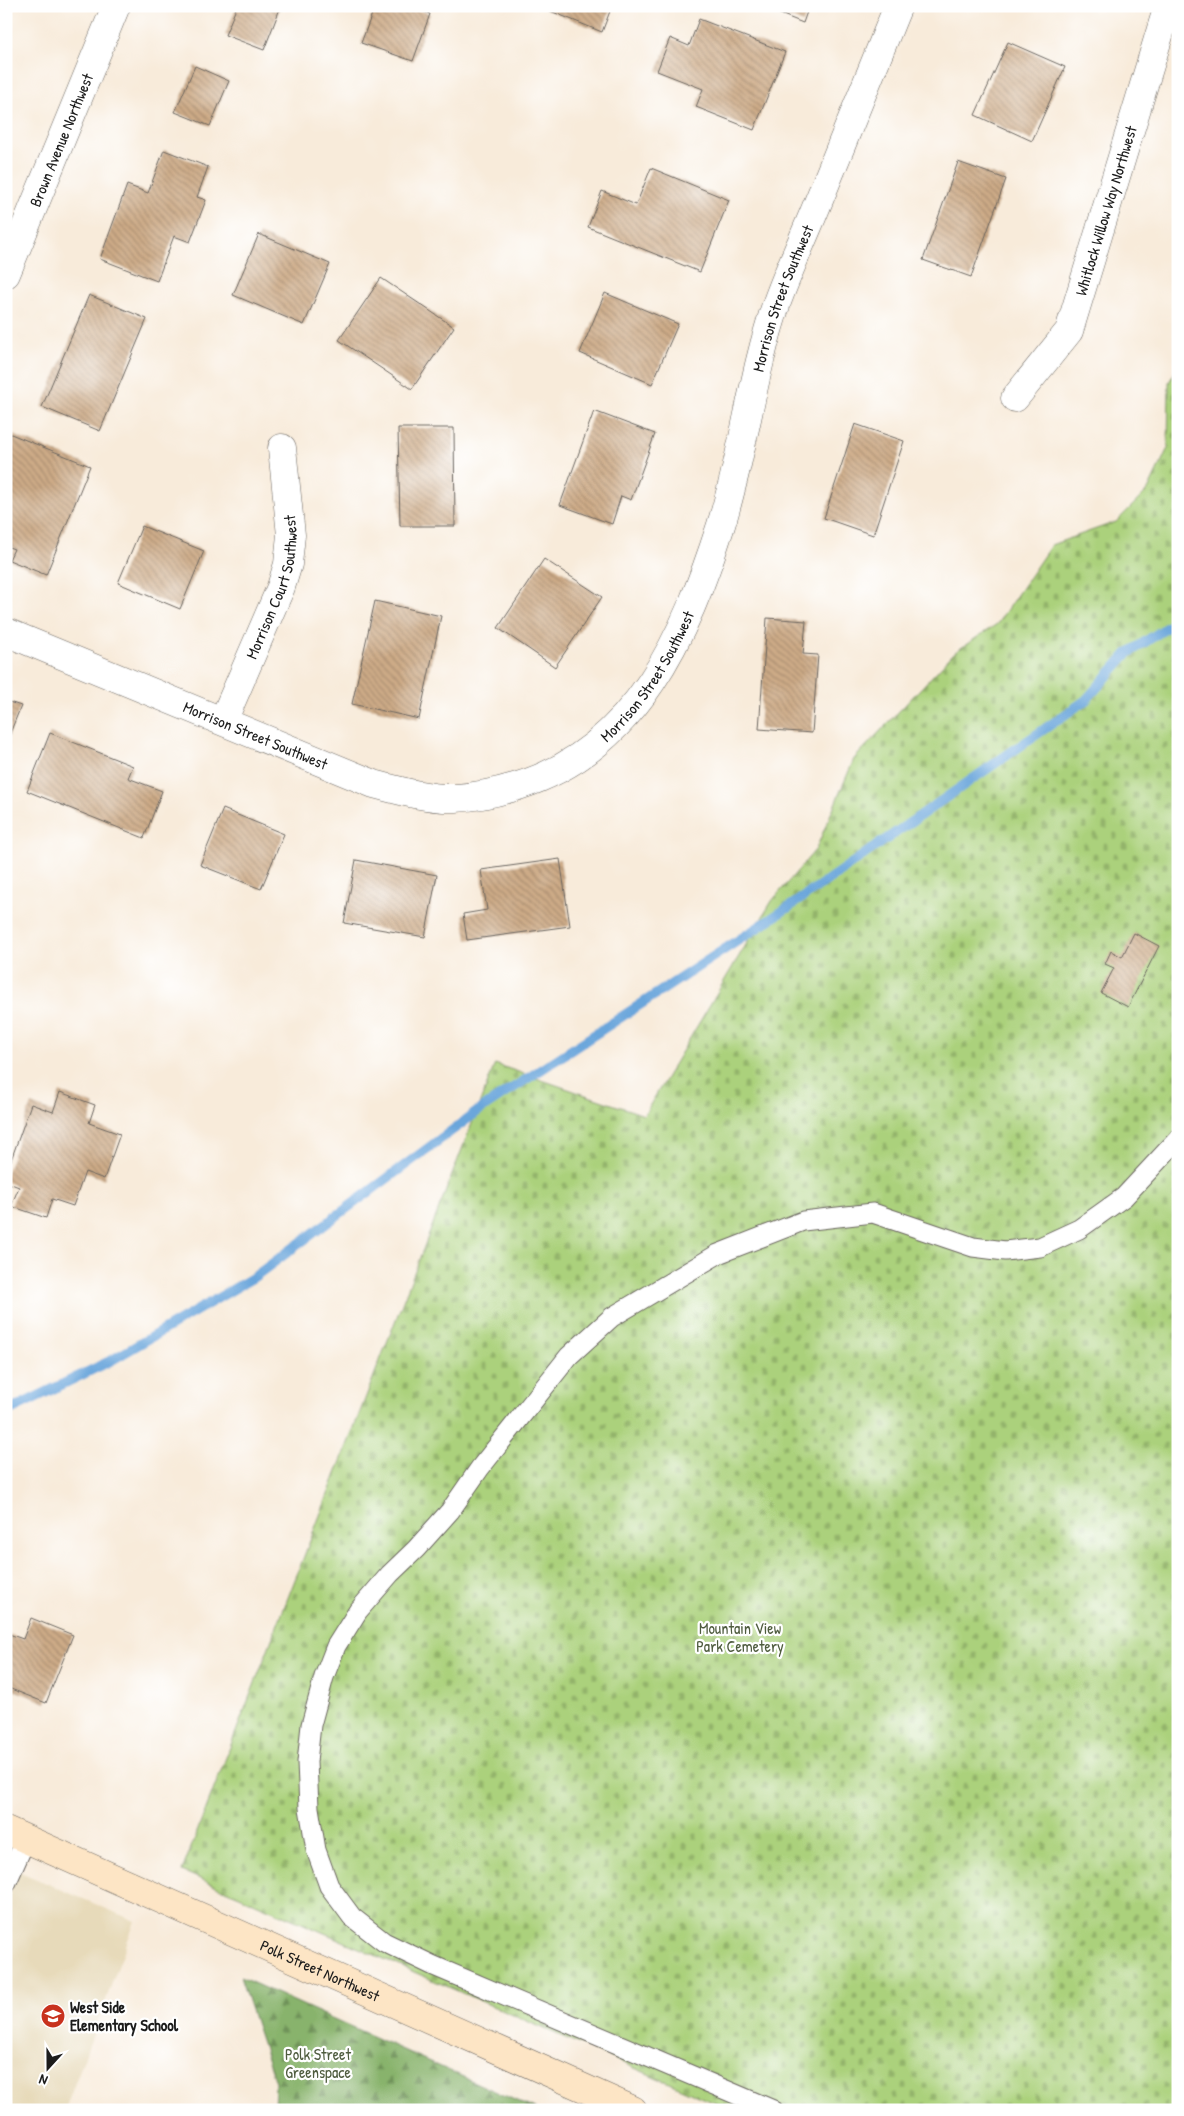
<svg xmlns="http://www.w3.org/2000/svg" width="1184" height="2116" viewBox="0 0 1184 2116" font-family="'Patrick Hand',sans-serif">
<defs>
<pattern id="forest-firs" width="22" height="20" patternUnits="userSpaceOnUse" patternTransform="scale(1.25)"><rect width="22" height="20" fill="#88b36c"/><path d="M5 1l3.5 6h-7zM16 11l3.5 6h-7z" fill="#6e9158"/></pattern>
<pattern id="cemetery-stones" width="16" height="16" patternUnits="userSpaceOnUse" patternTransform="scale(1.25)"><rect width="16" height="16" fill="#abd17c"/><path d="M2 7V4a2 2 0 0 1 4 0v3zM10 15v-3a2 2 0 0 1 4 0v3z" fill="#93b36b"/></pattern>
<pattern id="building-back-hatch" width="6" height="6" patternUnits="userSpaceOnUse" patternTransform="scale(1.25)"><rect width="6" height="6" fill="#cdab87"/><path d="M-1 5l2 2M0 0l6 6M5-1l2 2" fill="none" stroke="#a68a6e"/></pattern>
</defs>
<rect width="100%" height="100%" fill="#fff"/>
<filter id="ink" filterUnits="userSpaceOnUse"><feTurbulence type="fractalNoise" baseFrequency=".02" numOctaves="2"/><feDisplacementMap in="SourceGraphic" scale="10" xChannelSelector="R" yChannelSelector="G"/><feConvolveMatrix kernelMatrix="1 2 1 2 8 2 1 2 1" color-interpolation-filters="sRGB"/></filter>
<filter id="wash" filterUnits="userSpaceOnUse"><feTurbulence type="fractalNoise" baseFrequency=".0096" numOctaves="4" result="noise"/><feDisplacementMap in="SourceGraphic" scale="20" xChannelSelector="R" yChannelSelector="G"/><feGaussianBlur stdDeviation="1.12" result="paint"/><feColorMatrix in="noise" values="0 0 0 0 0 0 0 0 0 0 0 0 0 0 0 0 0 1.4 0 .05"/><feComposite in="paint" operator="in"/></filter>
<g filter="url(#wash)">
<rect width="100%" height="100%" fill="#f8ebda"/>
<!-- built -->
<path fill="#e7daba" d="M 6,1866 L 135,1921 L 65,2110 L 6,2110 Z"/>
<!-- forest -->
<path fill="url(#forest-firs)" stroke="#526844" d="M 240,1977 L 537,2110 L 274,2110 L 275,2082 Z"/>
<!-- cemetery -->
<path fill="url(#cemetery-stones)" stroke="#64764c" d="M 1178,367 L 1178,2110 L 731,2110 L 182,1871 L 495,1064 L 644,1115 L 772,901 L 816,849 L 854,759 L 955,652 L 997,624 L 1051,545 L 1116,522 L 1148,490 L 1168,448 L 1169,382 Z"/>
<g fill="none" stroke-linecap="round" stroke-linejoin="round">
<!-- stream -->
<path stroke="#6aa6db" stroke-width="10" d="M 6,1412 L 112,1360 L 254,1277 L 481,1109 L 789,907 L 1086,700 L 1127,654 L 1178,620"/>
</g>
<g id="blocks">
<!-- building -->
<path fill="url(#building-back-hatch)" d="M 237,6 L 281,6 L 264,50 L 225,35 Z
M 375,6 L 408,6 L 430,14 L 413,61 L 361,43 Z
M 538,6 L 612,6 L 602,32 Z
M 760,6 L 809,6 L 803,23 Z
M 699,19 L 785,52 L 754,130 L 696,107 L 703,89 L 657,71 L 670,38 L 689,46 Z
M 1008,42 L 1065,67 L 1032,141 L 975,115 Z
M 195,66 L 229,81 L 210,126 L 175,112 Z
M 164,150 L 208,167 L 197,197 L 206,200 L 190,242 L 174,236 L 157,281 L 100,259 L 127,185 L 148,193 Z
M 958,162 L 1006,179 L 971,277 L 923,260 Z
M 651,168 L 729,200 L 700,272 L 588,227 L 602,191 L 636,205 Z
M 259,234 L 330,264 L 304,325 L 233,295 Z
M 381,278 L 454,327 L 412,389 L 339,340 Z
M 605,293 L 678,324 L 652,384 L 580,353 Z
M 89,295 L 147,319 L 100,431 L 42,407 Z
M 594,411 L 655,434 L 631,500 L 621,496 L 612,524 L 560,505 Z
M 855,424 L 904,441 L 873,535 L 824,518 Z
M 398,428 L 454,428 L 455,526 L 400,526 Z
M 6,432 L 90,466 L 46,575 L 9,560 L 14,549 L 6,546 Z
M 142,526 L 204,551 L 180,609 L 118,583 Z
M 544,559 L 602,597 L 555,667 L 498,628 Z
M 375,601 L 441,616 L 419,719 L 352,704 Z
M 767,618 L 806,621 L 803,654 L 818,655 L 812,733 L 759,729 Z
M 6,701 L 21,706 L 6,743 Z
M 50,733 L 133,766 L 128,778 L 162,791 L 144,838 L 27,791 Z
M 223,809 L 284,834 L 261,889 L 200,865 Z
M 560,859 L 570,926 L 467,940 L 463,914 L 487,910 L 481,870 Z
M 356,860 L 437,875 L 425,937 L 344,923 Z
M 1134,933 L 1159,946 L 1128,1007 L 1101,993 L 1114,968 L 1105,964 L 1111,951 L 1122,957 Z
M 60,1092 L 95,1105 L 89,1123 L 120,1134 L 104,1179 L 85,1172 L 73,1206 L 52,1199 L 46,1218 L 11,1206 L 19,1187 L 6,1182 L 6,1174 L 31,1104 L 53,1112 Z
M 31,1618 L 73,1635 L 46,1703 L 6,1687 L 6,1633 L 23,1639 Z"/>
</g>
</g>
<g filter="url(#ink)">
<use href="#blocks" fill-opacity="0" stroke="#69645e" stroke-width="1"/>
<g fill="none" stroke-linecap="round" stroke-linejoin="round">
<defs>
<path id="lane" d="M 6,1884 L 26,1839
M 773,2110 L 434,1966 L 384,1942 L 352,1917 L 329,1886 L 316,1850 L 309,1808 L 307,1762 L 311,1725 L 324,1677 L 336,1646 L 358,1611 L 390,1574 L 416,1549 L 450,1511 L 480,1468 L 569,1356 L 612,1317 L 718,1254 L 803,1221 L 873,1213 L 973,1247 L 1005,1251 L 1040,1247 L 1079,1229 L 1124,1197 L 1178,1139"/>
<g id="street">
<path id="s1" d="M 6,274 L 116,6"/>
<path id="s2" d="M 1015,398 L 1069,331 L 1168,6"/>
<path id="s3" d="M 6,632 L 374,784 C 400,791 429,799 456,798 C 477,797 498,792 518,786 C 637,749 686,634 721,525 C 744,452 752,374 777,302 C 789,269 804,237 817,205 C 844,139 871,72 898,6"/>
<path id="s4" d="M 223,721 L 281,587 L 288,564 L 291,535 L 282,448"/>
</g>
<g id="secondary">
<path id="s5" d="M 6,1830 L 633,2110"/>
</g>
</defs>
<!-- lane casing -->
<use href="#lane" stroke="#69645e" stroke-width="21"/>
<!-- street casing -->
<use href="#street" stroke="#69645e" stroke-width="29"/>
<!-- secondary casing -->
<use href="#secondary" stroke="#69645e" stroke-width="29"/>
<!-- lane -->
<use href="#lane" stroke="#fff" stroke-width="19"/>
<!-- street -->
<use href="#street" stroke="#fff" stroke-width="28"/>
<!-- secondary -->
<use href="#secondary" stroke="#fde5c5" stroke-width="28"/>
</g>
</g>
<!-- icons -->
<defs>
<symbol id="school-disc" viewBox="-11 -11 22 22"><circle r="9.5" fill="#c8321e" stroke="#fff"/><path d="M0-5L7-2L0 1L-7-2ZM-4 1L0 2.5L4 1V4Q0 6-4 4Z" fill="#fff"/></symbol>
</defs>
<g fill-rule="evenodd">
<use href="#school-disc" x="39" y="2002" width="28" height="28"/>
</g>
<g text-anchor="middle" stroke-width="4.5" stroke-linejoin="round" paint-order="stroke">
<!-- street labels -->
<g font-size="16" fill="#1c1c1c" stroke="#fff">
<text dy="6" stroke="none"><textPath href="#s1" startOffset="145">Brown Avenue Northwest</textPath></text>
<text dy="6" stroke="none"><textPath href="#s2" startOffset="212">Whitlock Willow Way Northwest</textPath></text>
<text dy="6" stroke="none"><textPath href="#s3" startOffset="1125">Morrison Street Southwest</textPath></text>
<text dy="6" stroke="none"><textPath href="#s4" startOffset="144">Morrison Court Southwest</textPath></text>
<text dy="6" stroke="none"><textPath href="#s3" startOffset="720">Morrison Street Southwest</textPath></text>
<text dy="6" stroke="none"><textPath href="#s3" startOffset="270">Morrison Street Southwest</textPath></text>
<text dy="6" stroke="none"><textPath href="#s5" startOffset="344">Polk Street Northwest</textPath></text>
</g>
<!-- park labels -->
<g font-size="16" fill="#4e5b3e" stroke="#fff">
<text x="740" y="1634">Mountain View<tspan x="740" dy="18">Park Cemetery</tspan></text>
<text x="318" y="2060">Polk Street<tspan x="318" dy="18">Greenspace</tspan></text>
</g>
<!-- poi labels -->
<g font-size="16" font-weight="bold" fill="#1c1c1c" stroke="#fff" text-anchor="start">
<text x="70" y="2013">West Side<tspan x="70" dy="18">Elementary School</tspan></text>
</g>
</g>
<!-- margin -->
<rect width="1184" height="2116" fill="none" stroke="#fff" stroke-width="25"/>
<!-- north arrow -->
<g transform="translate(48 2068) rotate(201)" stroke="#ffffff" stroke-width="4" paint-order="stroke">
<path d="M0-4L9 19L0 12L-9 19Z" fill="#1c1c1c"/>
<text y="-8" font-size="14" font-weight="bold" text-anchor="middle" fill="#1c1c1c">N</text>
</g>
</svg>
